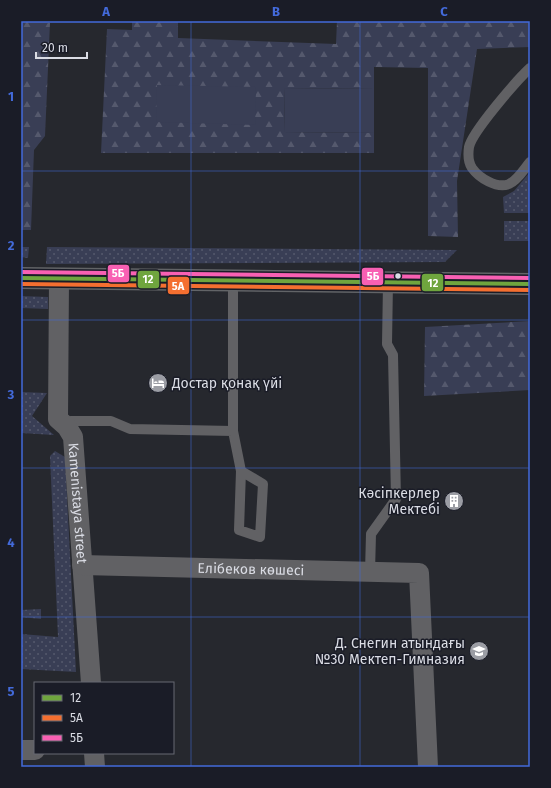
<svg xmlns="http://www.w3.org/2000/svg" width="551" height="788" viewBox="0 0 551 788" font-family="'Fira Sans',sans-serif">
<defs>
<pattern id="grass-dots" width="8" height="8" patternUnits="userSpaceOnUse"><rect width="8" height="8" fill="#393e55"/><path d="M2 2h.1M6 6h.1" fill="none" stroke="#55596d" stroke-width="1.8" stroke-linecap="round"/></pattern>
<pattern id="forest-firs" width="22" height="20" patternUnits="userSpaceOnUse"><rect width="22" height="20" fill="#393e55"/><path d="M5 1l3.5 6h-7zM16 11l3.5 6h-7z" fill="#55596d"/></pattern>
</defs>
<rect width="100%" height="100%" fill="#26282e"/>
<!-- grass -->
<path fill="url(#grass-dots)" d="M 530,172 L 530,213 L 504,213 L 503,197 L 514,191 Z
M 504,221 L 530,221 L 530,241 L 504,241 Z
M 21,247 L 29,247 L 28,258 L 21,257 Z
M 47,247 L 457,250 L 445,262 L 46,264 Z
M 21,296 L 48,297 L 48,309 L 21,308 Z
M 21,392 L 47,393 L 32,416 L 54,435 L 21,433 Z
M 55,451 L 65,457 L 76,672 L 21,669 L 21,634 L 58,637 L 50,456 Z
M 41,609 L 41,619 L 21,617 L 21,610 Z"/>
<!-- forest -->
<path fill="url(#forest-firs)" d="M 21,21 L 42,21 L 50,23 L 45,136 L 34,150 L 31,230 L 21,230 Z
M 132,21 L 178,21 L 178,38 L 336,44 L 337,21 L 530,21 L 530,47 L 477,49 L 457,181 L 458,237 L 428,236 L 428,68 L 374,67 L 374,89 L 285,88 L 284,132 L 374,133 L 374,153 L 101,153 L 107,29 L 132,30 Z
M 530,321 L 530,390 L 424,396 L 425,327 Z"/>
<!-- park -->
<path fill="#393e55" d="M 157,85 L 256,87 L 255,125 L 156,122 Z
M 285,88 L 374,89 L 374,133 L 284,132 Z"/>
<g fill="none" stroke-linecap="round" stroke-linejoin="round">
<!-- service -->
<path stroke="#616164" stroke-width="10" d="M 530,68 C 517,80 472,132 469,147 C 468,154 468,162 472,168 C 479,178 497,189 509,184 C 518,180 524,169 530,162
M 233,281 L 233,431 L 241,471 L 263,484 L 260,537 L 239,530 L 241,471
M 71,421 L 111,421 L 130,429 L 233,431
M 370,572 L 371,534 L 396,499 L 393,355 L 387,344 L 388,283"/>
<!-- minor -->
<g stroke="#616164" stroke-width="20">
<path id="s1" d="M 59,280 L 58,419 L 67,427 L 73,437 L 91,683"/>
<path id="s2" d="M 82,565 L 419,573 L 428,767"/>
<path d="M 21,750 L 35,750"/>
<path d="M 94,753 L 95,767"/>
</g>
<!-- secondary -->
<path stroke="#626467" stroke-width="22" d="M 21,278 L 530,284"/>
<defs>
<path id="bus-1" d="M 21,278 L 530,284"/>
<path id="bus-2" d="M 21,284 L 530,290"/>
<path id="bus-3" d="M 21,272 L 530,278"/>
</defs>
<!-- bus-1 casing -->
<use href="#bus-1" stroke="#1a1c27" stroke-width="7"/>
<!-- bus-2 casing -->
<use href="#bus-2" stroke="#1a1c27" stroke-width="7"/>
<!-- bus-3 casing -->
<use href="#bus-3" stroke="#1a1c27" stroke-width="7"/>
<!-- bus-1 -->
<use href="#bus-1" stroke="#6fa53e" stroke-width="4"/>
<!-- bus-2 -->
<use href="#bus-2" stroke="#f46f30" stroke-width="4"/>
<!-- bus-3 -->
<use href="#bus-3" stroke="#f860b3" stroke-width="4"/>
</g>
<!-- grid -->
<path fill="none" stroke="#436ada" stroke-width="1" stroke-opacity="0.55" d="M 191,21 L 191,767M 360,21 L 360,767M 21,171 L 530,171M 21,320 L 530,320M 21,468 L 530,468M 21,617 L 530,617"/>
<!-- icons -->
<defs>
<symbol id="hotel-disc" viewBox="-11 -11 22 22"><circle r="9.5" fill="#9b9da4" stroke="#1a1c27"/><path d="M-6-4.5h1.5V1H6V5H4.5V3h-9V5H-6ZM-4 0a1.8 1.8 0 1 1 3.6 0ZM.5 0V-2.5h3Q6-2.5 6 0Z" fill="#fff"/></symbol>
<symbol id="building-disc" viewBox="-11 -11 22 22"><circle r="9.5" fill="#9b9da4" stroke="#1a1c27"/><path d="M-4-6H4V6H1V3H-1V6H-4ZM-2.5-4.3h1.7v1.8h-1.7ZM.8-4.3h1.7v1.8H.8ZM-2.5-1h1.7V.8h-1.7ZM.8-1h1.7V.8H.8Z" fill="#fff"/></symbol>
<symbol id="school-disc" viewBox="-11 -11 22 22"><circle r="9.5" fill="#9b9da4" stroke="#1a1c27"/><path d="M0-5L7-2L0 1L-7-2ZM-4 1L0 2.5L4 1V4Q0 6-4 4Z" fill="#fff"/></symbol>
</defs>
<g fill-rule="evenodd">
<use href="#hotel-disc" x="147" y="372" width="22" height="22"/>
<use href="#building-disc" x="443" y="490" width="22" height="22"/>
<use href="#school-disc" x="468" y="640" width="22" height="22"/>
</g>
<!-- markers -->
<circle fill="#dadce4" stroke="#1a1c27" stroke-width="1.5" cx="398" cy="276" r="3.5"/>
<g text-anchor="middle" stroke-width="3" stroke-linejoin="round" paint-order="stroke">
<!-- poi labels -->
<g font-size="14" fill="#dadce4" stroke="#1a1c27" text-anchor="end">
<text x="172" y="388" text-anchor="start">Достар қонақ үйі</text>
<text x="440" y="498">Кәсіпкерлер<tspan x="440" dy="16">Мектебі</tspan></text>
<text x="465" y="648">Д. Снегин атындағы<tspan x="465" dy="16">№30 Мектеп-Гимназия</tspan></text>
</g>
<!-- street labels -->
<g font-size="14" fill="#dadce4" stroke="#1a1c27">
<text dy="5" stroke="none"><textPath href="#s1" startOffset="229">Kamenistaya street</textPath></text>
<text dy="5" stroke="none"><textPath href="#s2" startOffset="169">Елібеков көшесі</textPath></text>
</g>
</g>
<g stroke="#1a1c27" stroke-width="1.5">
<rect x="107" y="264" width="23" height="19" rx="4" fill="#f860b3"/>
<rect x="361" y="267" width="23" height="19" rx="4" fill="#f860b3"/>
<rect x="137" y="270" width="23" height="19" rx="4" fill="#6fa53e"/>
<rect x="421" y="273" width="23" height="19" rx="4" fill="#6fa53e"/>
<rect x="167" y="276" width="23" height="19" rx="4" fill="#f46f30"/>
</g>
<g font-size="11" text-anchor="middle" font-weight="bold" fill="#fff">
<text x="118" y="277">5Б</text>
<text x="373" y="280">5Б</text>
<text x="148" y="283">12</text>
<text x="433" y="287">12</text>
<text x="178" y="290">5А</text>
</g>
<!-- border -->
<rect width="551" height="788" fill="none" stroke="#1a1c27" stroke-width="44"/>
<!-- legend -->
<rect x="34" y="682" width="140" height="72" fill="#1a1c27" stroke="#676973"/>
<rect x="42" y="695" width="20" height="6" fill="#6fa53e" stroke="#676973"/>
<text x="70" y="702" font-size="12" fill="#dadce4">12</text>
<rect x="42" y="715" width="20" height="6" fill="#f46f30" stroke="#676973"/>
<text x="70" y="722" font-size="12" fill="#dadce4">5А</text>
<rect x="42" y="735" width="20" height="6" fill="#f860b3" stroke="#676973"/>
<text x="70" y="742" font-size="12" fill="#dadce4">5Б</text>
<!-- scale -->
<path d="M36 52v6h51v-6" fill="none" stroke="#dadce4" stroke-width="2"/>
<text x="42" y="52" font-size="12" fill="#dadce4" stroke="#1a1c27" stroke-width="3" paint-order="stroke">20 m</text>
<rect x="22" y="22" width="507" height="744" fill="none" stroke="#436ada" stroke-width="1.5"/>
<g font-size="13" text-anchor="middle" font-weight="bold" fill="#436ada">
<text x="106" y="16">A</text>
<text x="276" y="16">B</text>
<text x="444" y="16">C</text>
<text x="11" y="101">1</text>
<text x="11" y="250">2</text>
<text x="11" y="399">3</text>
<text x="11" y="547">4</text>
<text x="11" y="696">5</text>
</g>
</svg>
